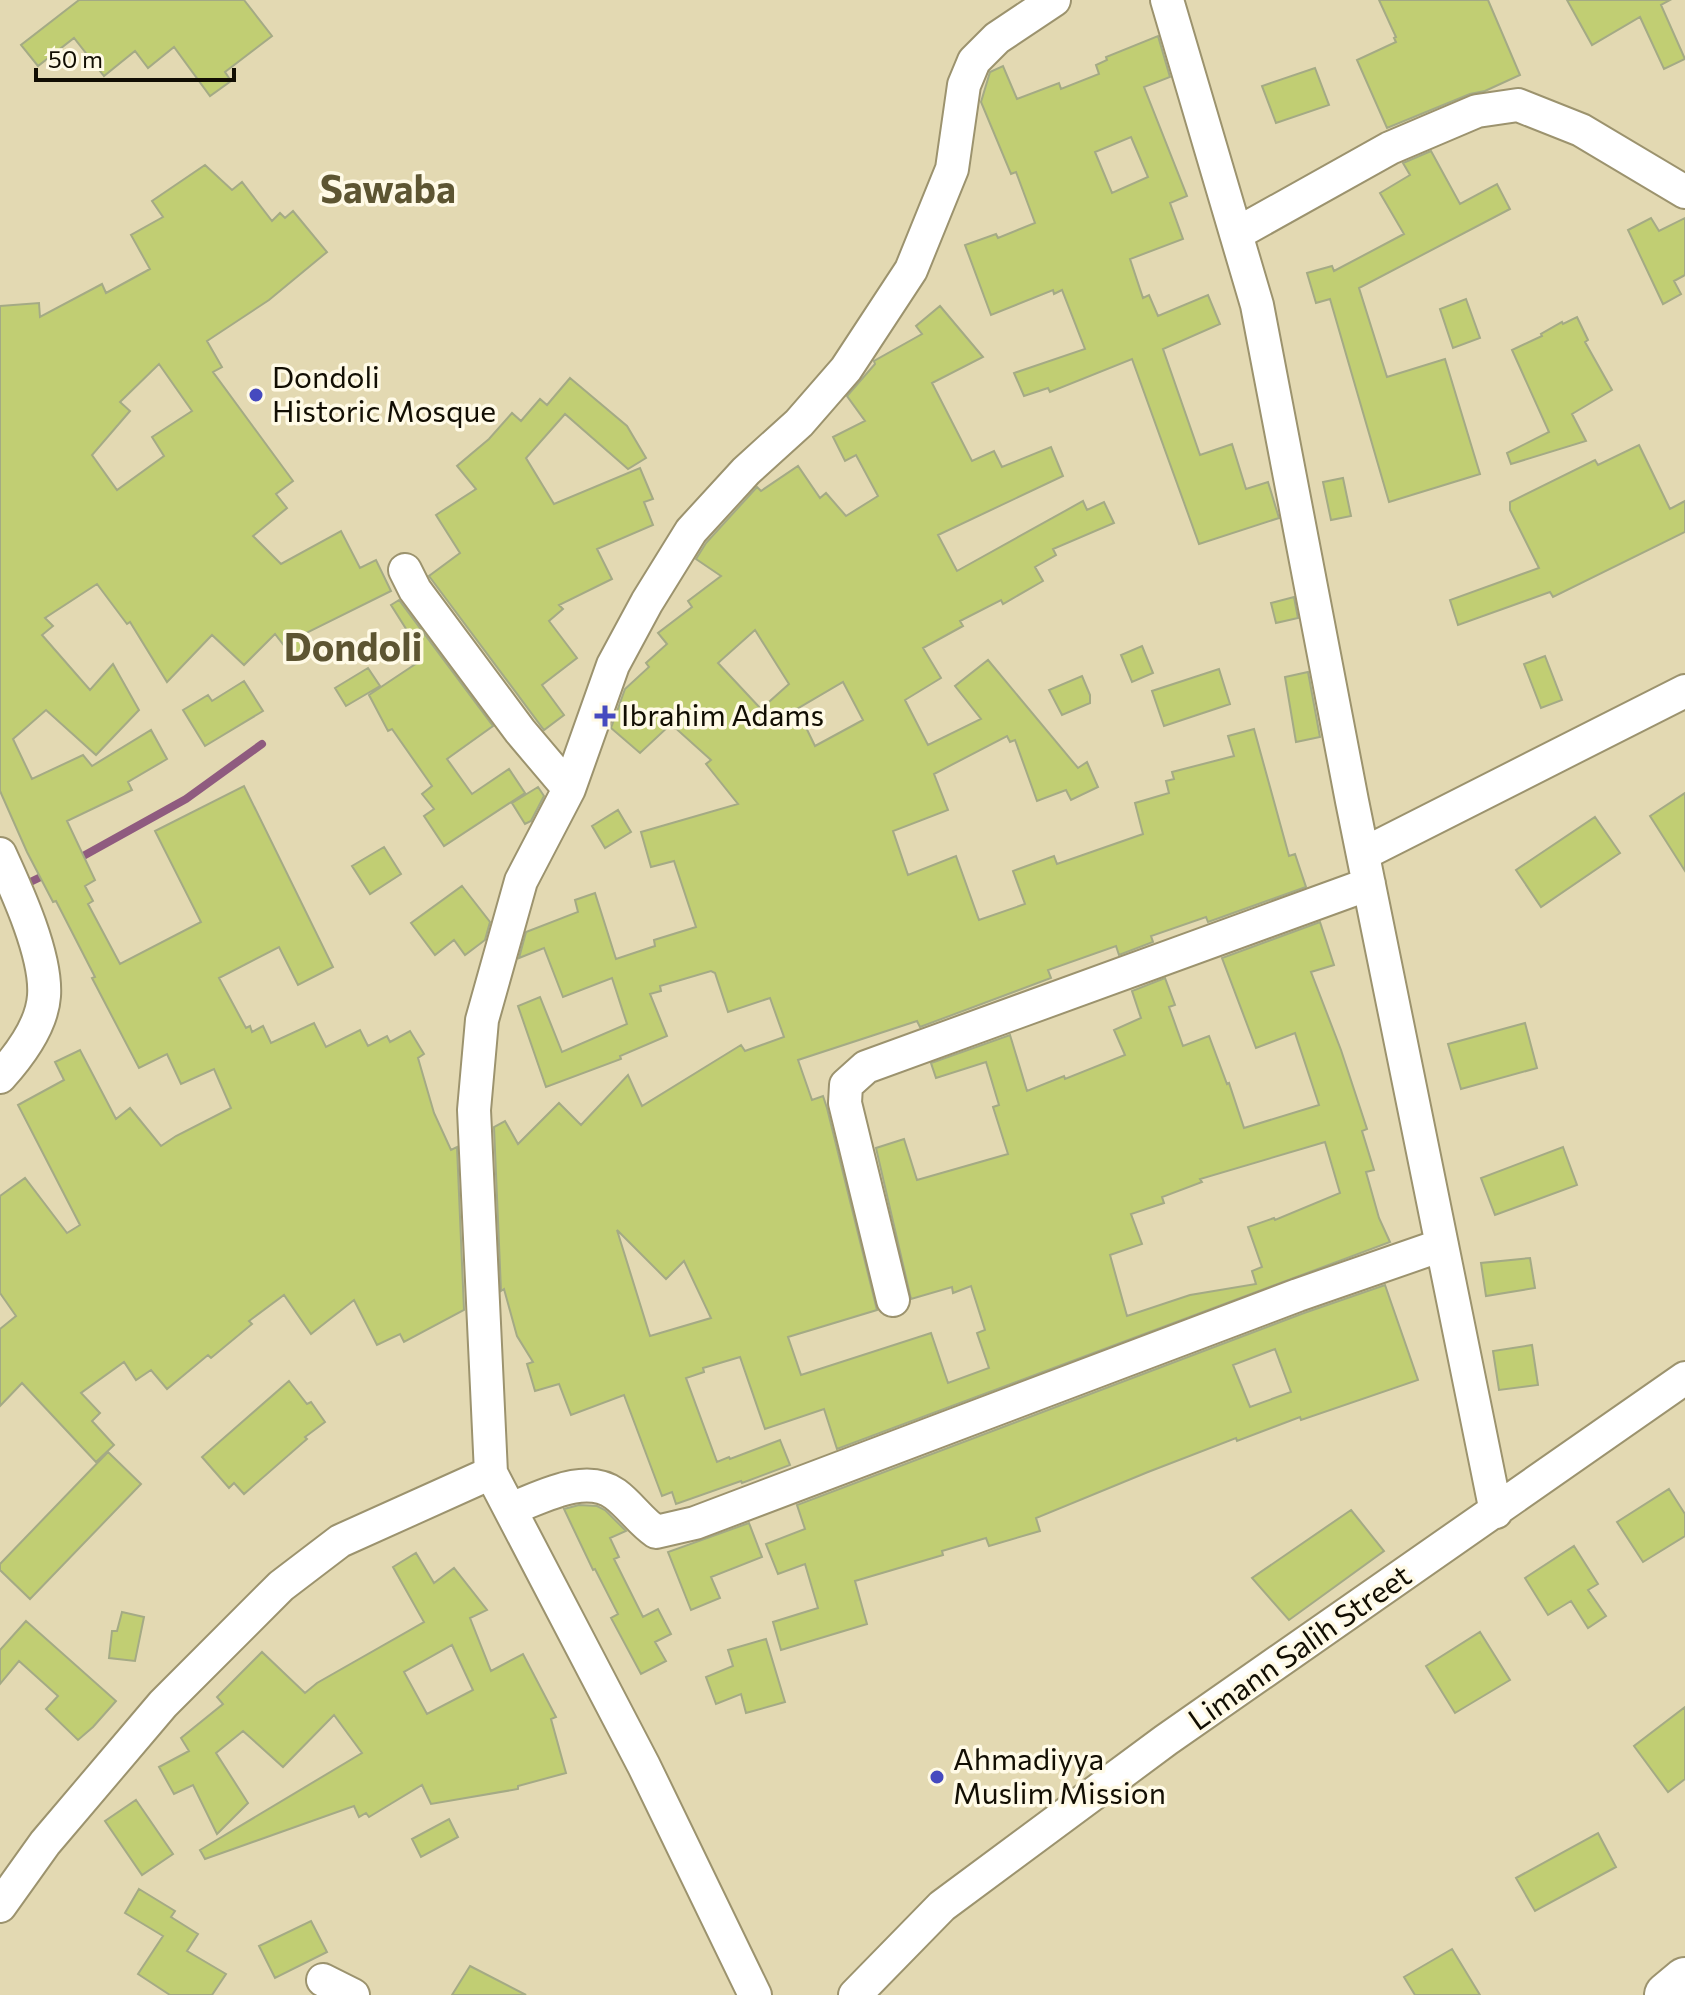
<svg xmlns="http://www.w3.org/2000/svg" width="1685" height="1995" viewBox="0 0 1685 1995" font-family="Commissioner,sans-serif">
<rect width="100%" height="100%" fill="#e3d9b2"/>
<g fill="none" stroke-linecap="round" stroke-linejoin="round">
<!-- stream -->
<path stroke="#8f5b7f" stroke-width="8" d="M 76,860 L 186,799 L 262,744
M 22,886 L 49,873"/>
</g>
<!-- building -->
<path fill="#c1ce73" stroke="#a4aa85" stroke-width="2" fill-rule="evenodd" d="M 79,0 L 244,0 L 272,36 L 225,72 L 231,81 L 210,96 L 174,47 L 148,68 L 135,51 L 104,76 L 74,38 L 38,66 L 21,45 Z
M 1379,0 L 1488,0 L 1520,75 L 1485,91 L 1470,94 L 1387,128 L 1357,60 L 1396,42 L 1394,38 L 1396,37 Z
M 1567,0 L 1670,0 L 1661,5 L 1685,59 L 1664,69 L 1640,17 L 1592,45 Z
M 1158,36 L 1170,77 L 1144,87 L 1187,196 L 1170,203 L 1183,239 L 1130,259 L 1143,298 L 1149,295 L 1158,316 L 1208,295 L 1220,324 L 1163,349 L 1200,455 L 1232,444 L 1246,489 L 1268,482 L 1279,518 L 1199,544 L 1132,359 L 1050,392 L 1048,388 L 1024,396 L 1014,373 L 1085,349 L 1062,290 L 1054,294 L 1053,290 L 991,315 L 965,245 L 996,234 L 998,238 L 1035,223 L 1016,172 L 1011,174 L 981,102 L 990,72 L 1003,66 L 1017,99 L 1059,83 L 1061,89 L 1099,74 L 1096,65 L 1107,60 L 1106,57 ZM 1131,137 L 1148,177 L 1112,193 L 1095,152 Z
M 1315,68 L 1329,105 L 1276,123 L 1262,86 Z
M 1431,151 L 1460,204 L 1497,184 L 1510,209 L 1359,288 L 1387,377 L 1445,359 L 1480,474 L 1389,502 L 1330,299 L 1316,303 L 1307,273 L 1332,266 L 1334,271 L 1404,234 L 1380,193 L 1410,175 L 1403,163 Z
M 205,165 L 232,190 L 242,182 L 272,221 L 280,213 L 285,218 L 293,211 L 327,252 L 269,300 L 207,341 L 222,367 L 213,372 L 293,481 L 276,494 L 287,508 L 253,536 L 281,564 L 341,531 L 360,568 L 376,560 L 391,591 L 306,633 L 315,645 L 296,661 L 275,634 L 244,665 L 212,635 L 167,682 L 130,622 L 127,624 L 97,584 L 45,618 L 53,626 L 42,635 L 90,690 L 113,664 L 139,710 L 96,755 L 46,710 L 13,739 L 32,779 L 83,755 L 92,766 L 151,730 L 167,759 L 128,782 L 132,790 L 67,821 L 95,880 L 85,886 L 93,901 L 88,904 L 120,964 L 201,922 L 155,831 L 244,786 L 333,967 L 298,985 L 279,947 L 219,978 L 246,1028 L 250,1026 L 252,1032 L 263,1026 L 271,1043 L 314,1023 L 326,1047 L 360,1030 L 368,1046 L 387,1036 L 390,1042 L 410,1031 L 424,1054 L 418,1058 L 434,1113 L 451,1150 L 457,1147 L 464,1310 L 404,1342 L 400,1334 L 377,1345 L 354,1300 L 311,1334 L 284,1295 L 249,1321 L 252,1324 L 211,1358 L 208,1355 L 167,1389 L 151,1370 L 136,1380 L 124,1362 L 81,1393 L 100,1413 L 92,1421 L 114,1445 L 96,1462 L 22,1383 L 0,1406 L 0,1329 L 16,1316 L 0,1293 L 0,1196 L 25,1178 L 67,1233 L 80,1225 L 18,1105 L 64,1080 L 55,1062 L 80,1050 L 116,1119 L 130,1108 L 161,1146 L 176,1136 L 231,1108 L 214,1069 L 181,1084 L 167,1054 L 139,1068 L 92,978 L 95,977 L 56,901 L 53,902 L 27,852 L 0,791 L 0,306 L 39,303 L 40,317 L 102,284 L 106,293 L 150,269 L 131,235 L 163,217 L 152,201 ZM 159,364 L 192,411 L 152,437 L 164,456 L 117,490 L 92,455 L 130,411 L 120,402 Z
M 1651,218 L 1659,231 L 1685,218 L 1685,275 L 1674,281 L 1681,294 L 1663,304 L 1628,230 Z
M 1466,299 L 1480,338 L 1453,348 L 1440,309 Z
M 940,306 L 983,357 L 932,383 L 972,461 L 994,451 L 1002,467 L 1051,447 L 1063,476 L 938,535 L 957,571 L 1083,501 L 1087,510 L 1104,502 L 1114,523 L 1053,549 L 1056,555 L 1035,567 L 1043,581 L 1003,604 L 1001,600 L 960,621 L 963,626 L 923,648 L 941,678 L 905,700 L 928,745 L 981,719 L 955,686 L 988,660 L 1078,768 L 1087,762 L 1098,787 L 1071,800 L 1066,790 L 1037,801 L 1015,740 L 1010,742 L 1007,736 L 934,774 L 948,810 L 893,831 L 908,875 L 956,856 L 979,920 L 1025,904 L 1013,871 L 1054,856 L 1057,864 L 1143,834 L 1135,803 L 1169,793 L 1166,781 L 1174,779 L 1172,772 L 1234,756 L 1228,736 L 1254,729 L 1289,856 L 1295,854 L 1306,887 L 1208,922 L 1206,917 L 1151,936 L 1153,942 L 1119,955 L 1116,946 L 1048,970 L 1051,978 L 920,1027 L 917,1021 L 798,1060 L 812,1100 L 823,1096 L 827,1108 L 877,1310 L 788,1337 L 801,1375 L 931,1333 L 948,1383 L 989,1368 L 977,1333 L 985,1330 L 971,1286 L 953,1293 L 952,1287 L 911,1299 L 876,1148 L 904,1139 L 917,1180 L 1008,1154 L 993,1107 L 999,1105 L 986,1062 L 936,1078 L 931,1063 L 1010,1035 L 1027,1091 L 1064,1076 L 1065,1079 L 1125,1055 L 1114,1030 L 1141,1018 L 1132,991 L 1165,978 L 1175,1005 L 1169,1007 L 1183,1046 L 1209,1036 L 1227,1084 L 1229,1083 L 1244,1128 L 1319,1105 L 1295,1033 L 1256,1048 L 1222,958 L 1320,922 L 1334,965 L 1311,972 L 1341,1050 L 1367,1129 L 1362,1131 L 1374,1170 L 1366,1172 L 1379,1218 L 1390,1242 L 837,1449 L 824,1409 L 765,1429 L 740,1357 L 703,1368 L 704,1372 L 686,1378 L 717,1462 L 729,1457 L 730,1459 L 780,1440 L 790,1465 L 742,1483 L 741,1481 L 676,1504 L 672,1492 L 662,1496 L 624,1395 L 571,1415 L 559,1384 L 535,1391 L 527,1364 L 533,1362 L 517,1336 L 504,1289 L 501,1291 L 494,1127 L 505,1121 L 518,1144 L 559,1103 L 581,1125 L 628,1075 L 642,1106 L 741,1045 L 745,1051 L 784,1037 L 770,998 L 728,1012 L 715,973 L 711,971 L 660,986 L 661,991 L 650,994 L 667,1036 L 620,1056 L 621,1059 L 546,1087 L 518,1006 L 540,997 L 562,1052 L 627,1024 L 612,978 L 563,997 L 544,948 L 519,958 L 526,932 L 578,912 L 575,900 L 595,893 L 616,959 L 655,946 L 654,940 L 696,927 L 674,861 L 651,867 L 641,832 L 738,804 L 706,764 L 711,760 L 671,724 L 640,753 L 611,728 L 625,689 L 649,667 L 646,663 L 667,644 L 658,633 L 692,607 L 688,601 L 721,576 L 696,559 L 706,543 L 757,487 L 761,491 L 798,466 L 820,498 L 826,493 L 846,516 L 878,496 L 856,455 L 845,461 L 833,437 L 865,421 L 847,396 L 875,364 L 874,361 L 922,334 L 916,326 ZM 755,630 L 789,684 L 761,709 L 718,663 ZM 843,682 L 863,720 L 815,746 L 797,709 ZM 1325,1142 L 1340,1193 L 1275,1220 L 1274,1218 L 1248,1227 L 1262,1267 L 1252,1271 L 1256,1284 L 1190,1295 L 1127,1316 L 1110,1255 L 1142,1244 L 1131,1214 L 1164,1203 L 1162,1197 L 1202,1182 L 1200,1179 ZM 617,1230 L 666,1279 L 684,1261 L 711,1318 L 650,1336 Z
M 1577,317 L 1588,340 L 1585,342 L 1612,390 L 1572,414 L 1586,441 L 1511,464 L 1507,453 L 1549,432 L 1512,350 L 1542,336 L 1541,334 L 1562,322 L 1563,324 Z
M 570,378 L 627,426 L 646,458 L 628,469 L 565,414 L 526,458 L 554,504 L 640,468 L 653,499 L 644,502 L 653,525 L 597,549 L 612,579 L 559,605 L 563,609 L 549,621 L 577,658 L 542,685 L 564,715 L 544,730 L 429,576 L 460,553 L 436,515 L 476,489 L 457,466 L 489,439 L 512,413 L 521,421 L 540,399 L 547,405 Z
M 1639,445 L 1670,509 L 1685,501 L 1685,532 L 1553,597 L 1550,592 L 1458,625 L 1450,600 L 1539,568 L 1510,510 L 1510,502 L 1595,460 L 1598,465 Z
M 1343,478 L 1351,516 L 1331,520 L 1323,482 Z
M 1294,597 L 1298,618 L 1276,623 L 1271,603 Z
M 399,600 L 493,726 L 447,759 L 472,794 L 509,769 L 525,793 L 444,846 L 424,816 L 434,809 L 422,794 L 432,786 L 392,729 L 388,731 L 369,695 L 420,661 L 415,654 L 420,651 L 391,605 Z
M 1142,646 L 1153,673 L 1132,682 L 1121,655 Z
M 1545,656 L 1562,700 L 1541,708 L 1524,664 Z
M 368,668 L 380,686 L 346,706 L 335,688 Z
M 1219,669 L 1230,704 L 1164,726 L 1152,691 Z
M 1308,672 L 1320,737 L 1296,742 L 1285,677 Z
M 1082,676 L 1090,695 L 1090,703 L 1062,715 L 1049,690 Z
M 244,681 L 263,711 L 205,746 L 183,710 L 208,695 L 212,701 Z
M 538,787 L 544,796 L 531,821 L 525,824 L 512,803 Z
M 1685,793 L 1685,871 L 1650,816 Z
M 618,810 L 631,832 L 605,848 L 592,826 Z
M 1595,817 L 1620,853 L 1541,907 L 1516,870 Z
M 384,847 L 401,874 L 370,894 L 352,866 Z
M 462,886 L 490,922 L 485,940 L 465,955 L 454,940 L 435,955 L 411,923 Z
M 1525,1023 L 1537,1068 L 1461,1089 L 1448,1044 Z
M 1563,1147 L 1577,1185 L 1495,1215 L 1481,1178 Z
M 1530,1258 L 1535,1288 L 1486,1296 L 1481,1263 Z
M 1385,1285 L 1418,1380 L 1301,1420 L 1300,1417 L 1237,1441 L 1236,1438 L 1148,1472 L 1036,1518 L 1040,1531 L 989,1546 L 986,1538 L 942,1551 L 943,1555 L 855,1581 L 867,1624 L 781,1650 L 773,1622 L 818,1608 L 805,1564 L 778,1574 L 766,1544 L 805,1529 L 797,1505 L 1304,1313 ZM 1275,1349 L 1291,1392 L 1250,1407 L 1233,1365 Z
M 1532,1345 L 1538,1385 L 1499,1390 L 1493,1351 Z
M 289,1381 L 307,1404 L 311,1402 L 325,1422 L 305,1437 L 307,1439 L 244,1494 L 234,1483 L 229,1488 L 202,1457 Z
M 108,1452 L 141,1484 L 30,1599 L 0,1570 L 0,1564 Z
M 1669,1489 L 1685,1514 L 1685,1536 L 1643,1562 L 1617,1522 Z
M 579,1505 L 597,1506 L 605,1510 L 626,1531 L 610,1538 L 619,1557 L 614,1559 L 643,1617 L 658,1609 L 671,1634 L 655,1642 L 666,1661 L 641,1674 L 611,1618 L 618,1614 L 595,1569 L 593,1570 L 564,1509 Z
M 1351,1510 L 1384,1551 L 1289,1620 L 1252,1578 Z
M 749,1523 L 762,1557 L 711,1577 L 720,1598 L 691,1610 L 668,1552 Z
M 1574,1546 L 1598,1584 L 1588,1590 L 1606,1616 L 1588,1628 L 1571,1601 L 1548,1615 L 1525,1578 Z
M 416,1553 L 434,1583 L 454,1568 L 487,1610 L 470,1618 L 491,1671 L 523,1654 L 556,1717 L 551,1719 L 566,1773 L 518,1786 L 518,1789 L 431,1804 L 422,1785 L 369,1817 L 366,1813 L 359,1817 L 354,1806 L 205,1859 L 200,1850 L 362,1753 L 334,1715 L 283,1767 L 243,1731 L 216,1753 L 248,1803 L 217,1834 L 193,1785 L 174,1794 L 159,1767 L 189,1751 L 181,1738 L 223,1704 L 217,1697 L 262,1652 L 305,1693 L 317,1683 L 424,1622 L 393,1567 ZM 452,1645 L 473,1690 L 427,1714 L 404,1672 Z
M 122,1612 L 144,1617 L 135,1661 L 109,1658 L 112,1631 L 117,1631 Z
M 26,1621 L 116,1701 L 93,1727 L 78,1740 L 46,1709 L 58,1696 L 19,1661 L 0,1684 L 0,1650 Z
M 1480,1632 L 1510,1680 L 1455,1713 L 1426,1666 Z
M 766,1639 L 785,1702 L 746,1713 L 741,1694 L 716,1704 L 706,1677 L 733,1666 L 728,1650 Z
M 1685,1707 L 1685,1779 L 1668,1792 L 1634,1746 Z
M 136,1800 L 173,1854 L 142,1875 L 105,1821 Z
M 449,1819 L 458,1837 L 421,1857 L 412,1839 Z
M 1598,1833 L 1616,1867 L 1535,1911 L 1516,1878 Z
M 139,1889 L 175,1911 L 171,1917 L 198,1934 L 187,1951 L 226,1974 L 212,1995 L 170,1995 L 138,1974 L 163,1936 L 125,1913 Z
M 311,1921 L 327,1952 L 275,1978 L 259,1946 Z
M 1452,1949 L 1480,1995 L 1415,1995 L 1404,1977 Z
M 470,1966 L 526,1995 L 452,1995 Z"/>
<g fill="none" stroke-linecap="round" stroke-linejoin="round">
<defs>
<path id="minor" d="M 1167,0 L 1257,305 L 1352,801 L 1496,1512
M 1236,234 L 1390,148 L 1477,111 L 1518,105 L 1581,130 L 1685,192
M 405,570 L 415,590 L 520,731 L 569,789
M 0,854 C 17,891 47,956 44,996 C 42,1026 19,1056 0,1077
M 1363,854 L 1685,691
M 893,1300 L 845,1103 L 846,1085 L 866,1067 L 1369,884
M 510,1509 C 541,1498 585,1472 615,1494 C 630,1505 640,1521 656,1532 L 695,1523 L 1298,1295 L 1442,1245
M 0,1906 L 45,1843 L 163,1704 L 281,1586 L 340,1541 L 491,1473
M 323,1980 L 353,1995
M 755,1995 L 644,1766 L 491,1473 L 474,1110 L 482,1020 L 521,881 L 569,789 L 613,665 L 647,602 L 691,531 L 746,471 L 799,423 L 846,369 L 911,270 L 952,169 L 964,85 L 974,61 L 997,38 L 1054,0
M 855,1995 L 942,1906 L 1166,1740 L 1685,1378"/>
<path id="highway" d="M 1667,1995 L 1685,1980"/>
</defs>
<!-- minor casing -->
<use href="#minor" stroke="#9c936e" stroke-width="36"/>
<!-- highway casing -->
<use href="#highway" stroke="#9c936e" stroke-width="48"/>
<!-- minor -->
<use href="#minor" stroke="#fff" stroke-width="32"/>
<!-- highway -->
<use href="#highway" stroke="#fff" stroke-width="44"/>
</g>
<!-- markers -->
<g fill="#464abf" stroke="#fffae6" stroke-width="3">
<circle cx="256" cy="395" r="8"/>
<path d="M601 704h8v8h8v8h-8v8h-8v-8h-8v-8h8z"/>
<circle cx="937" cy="1777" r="8"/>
</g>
<g text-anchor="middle" stroke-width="7" stroke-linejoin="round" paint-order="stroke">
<!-- poi labels -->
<g font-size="30" fill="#120e03" stroke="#fffae6" text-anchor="start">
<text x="272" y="388">Dondoli<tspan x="272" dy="34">Historic Mosque</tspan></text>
<text x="621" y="726">Ibrahim Adams</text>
<text x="953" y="1770">Ahmadiyya<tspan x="953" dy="34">Muslim Mission</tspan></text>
</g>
<!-- street labels -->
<g font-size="30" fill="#120e03" stroke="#fffae6">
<text transform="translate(1300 1648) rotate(-35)" y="10">Limann Salih Street</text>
</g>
<!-- district labels -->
<g font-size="38" font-weight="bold" fill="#5d5532" stroke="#fffae6">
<text x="388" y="203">Sawaba</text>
<text x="353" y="661">Dondoli</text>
</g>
</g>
<!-- scale -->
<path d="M36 68v12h198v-12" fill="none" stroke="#120e03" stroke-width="4"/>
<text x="48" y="68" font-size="24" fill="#120e03" stroke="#fffae6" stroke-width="6" paint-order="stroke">50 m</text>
</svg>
